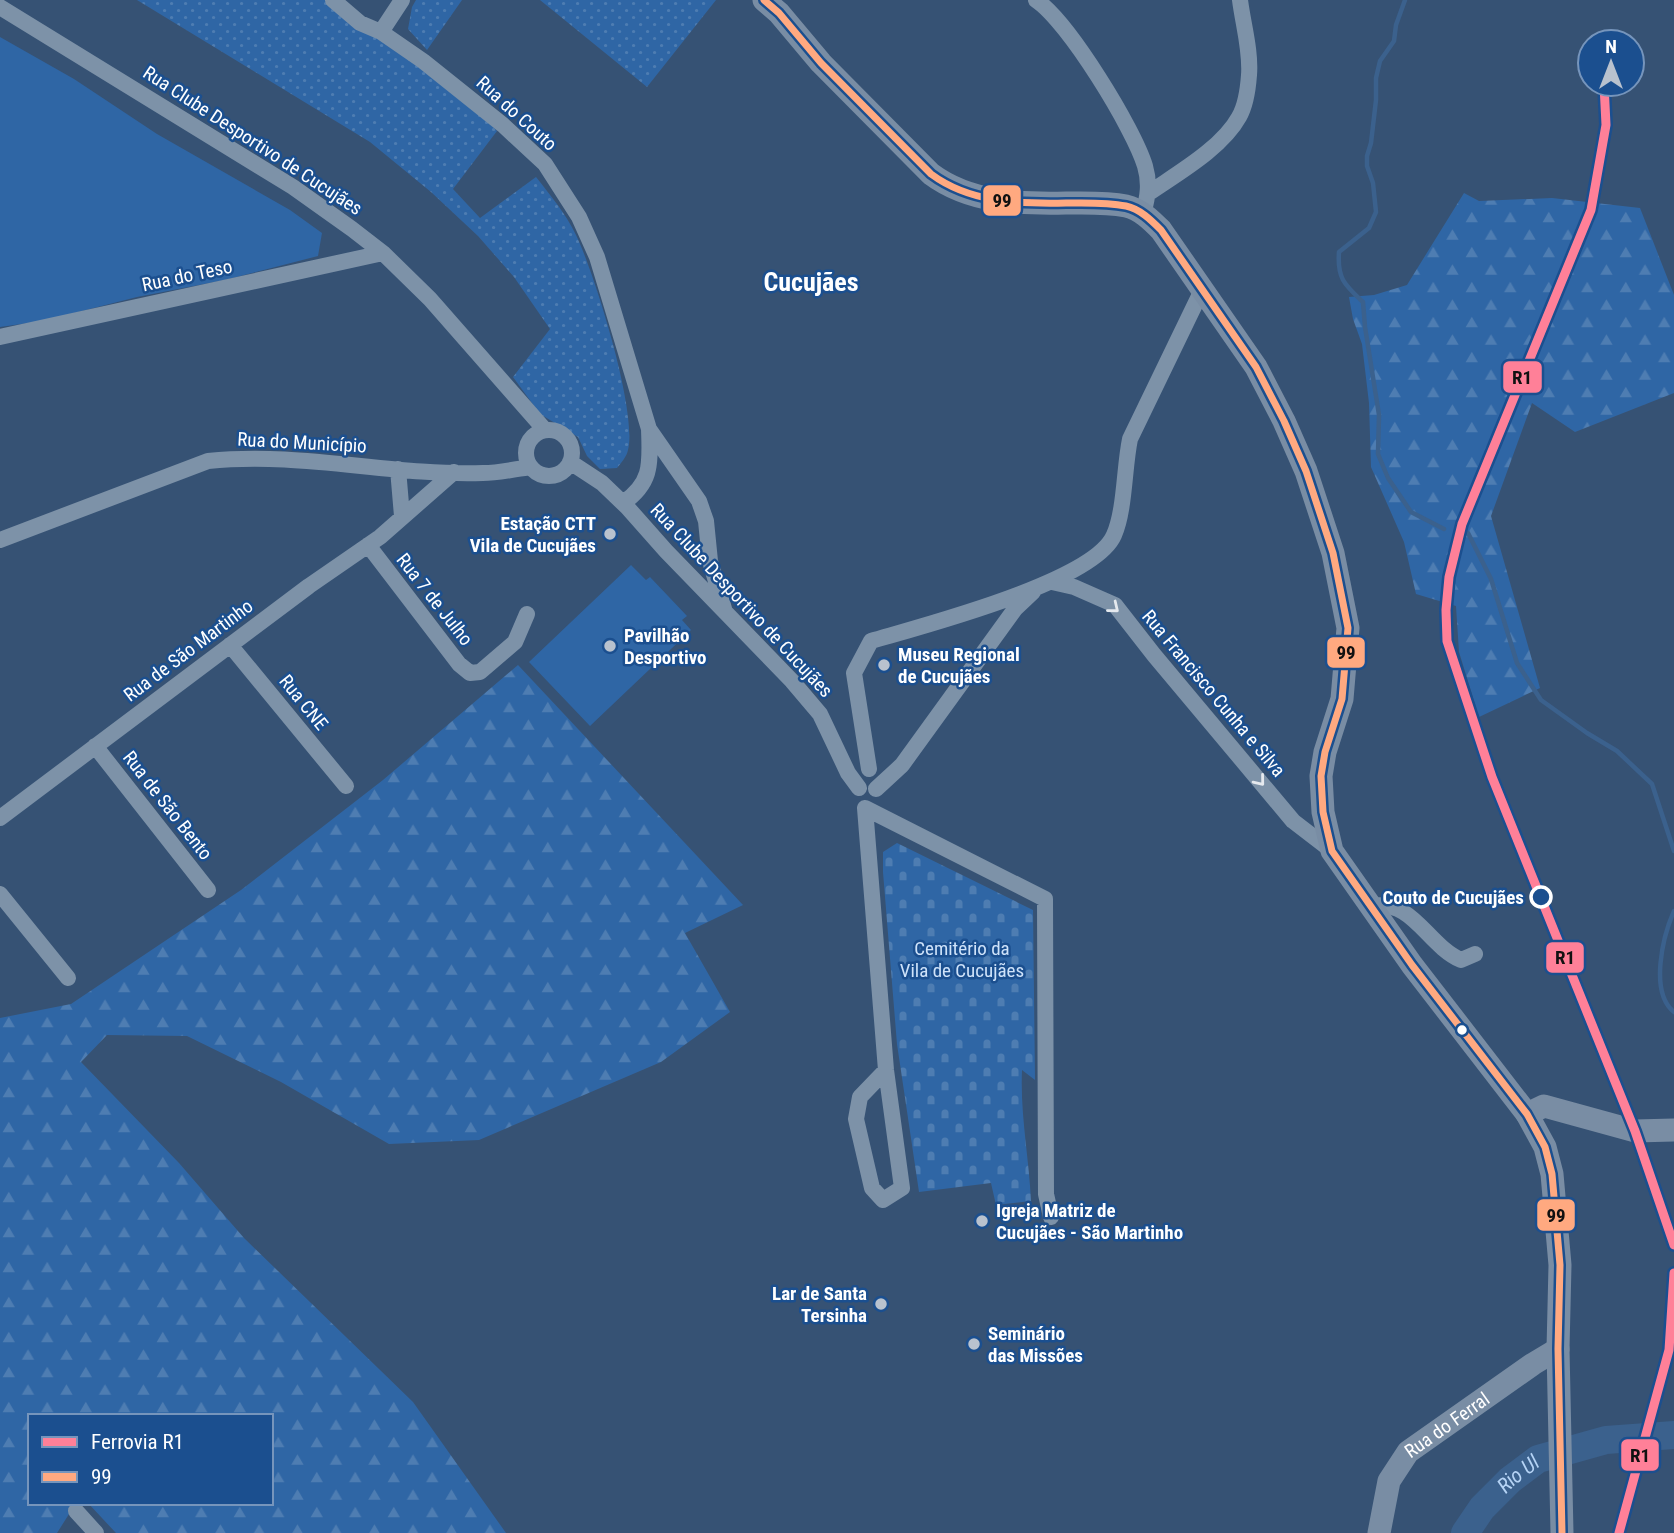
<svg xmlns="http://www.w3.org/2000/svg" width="1674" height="1533" viewBox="0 0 1674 1533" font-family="'Roboto Condensed',sans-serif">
<defs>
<pattern id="grass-dots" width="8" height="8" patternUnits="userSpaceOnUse" patternTransform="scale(1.75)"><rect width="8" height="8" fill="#2f66a5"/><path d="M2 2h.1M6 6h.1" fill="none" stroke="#4e7db2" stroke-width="1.8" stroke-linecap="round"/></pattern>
<pattern id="forest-firs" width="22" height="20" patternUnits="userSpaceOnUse" patternTransform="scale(1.75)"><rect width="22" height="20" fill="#2f66a5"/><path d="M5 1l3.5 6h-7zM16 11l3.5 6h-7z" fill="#4e7db2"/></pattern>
<pattern id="cemetery-stones" width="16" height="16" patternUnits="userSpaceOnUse" patternTransform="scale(1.75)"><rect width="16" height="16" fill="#2f66a5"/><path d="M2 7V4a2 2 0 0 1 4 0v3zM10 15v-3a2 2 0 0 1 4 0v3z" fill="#4e7db2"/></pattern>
</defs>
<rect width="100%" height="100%" fill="#365274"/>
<!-- grass -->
<path fill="url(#grass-dots)" d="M 137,0 L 327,0 L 470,103 L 497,131 L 453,189 L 480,218 L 536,177 C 551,196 566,214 576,235 C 594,272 638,412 628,450 C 627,456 621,463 617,468 L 600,469 L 587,456 L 578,437 L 540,414 L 513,377 L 550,329 L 514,277 L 478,236 L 431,192 L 370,142 Z
M 416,0 L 462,0 L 427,50 L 408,29 L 412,7 Z
M 540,0 L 716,0 L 647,87 Z"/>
<!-- forest -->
<path fill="url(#forest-firs)" d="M 1464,193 L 1479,201 L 1552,198 L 1640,208 L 1674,295 L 1674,393 L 1575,432 L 1532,403 L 1491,516 L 1540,688 L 1479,717 L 1459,652 L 1456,606 L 1416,594 L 1404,542 L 1371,467 L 1369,403 L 1362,344 L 1353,319 L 1349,297 L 1374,295 L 1407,285 Z
M 518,665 L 743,905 L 685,933 L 730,1012 L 661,1062 L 479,1140 L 389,1144 L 281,1082 L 187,1036 L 107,1035 L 81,1062 L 179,1163 L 244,1238 L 413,1402 L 506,1533 L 116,1533 L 88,1503 L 271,1503 L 271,1416 L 30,1416 L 30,1503 L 76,1503 L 57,1533 L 0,1533 L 0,1018 L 71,1004 L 241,890 L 383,780 Z"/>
<!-- cemetery -->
<path fill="url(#cemetery-stones)" d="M 897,843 L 1033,910 L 1035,1080 L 1022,1070 C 1020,1114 1029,1157 1031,1201 L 996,1205 L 991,1183 L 919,1192 L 897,1044 L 883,872 L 883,852 Z"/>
<!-- park -->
<path fill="#2f66a5" d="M 0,37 L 74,79 L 157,134 L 290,210 L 322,233 L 318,256 L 225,280 L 137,297 L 43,321 L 0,327 Z
M 631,565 L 646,580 L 650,577 L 687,616 L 682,620 L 691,630 L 590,726 L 529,662 Z"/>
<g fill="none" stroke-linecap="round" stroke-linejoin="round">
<!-- stream -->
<path stroke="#3b618d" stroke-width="4.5" d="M 1405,0 L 1396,25 L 1394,41 L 1380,61 L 1376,78 L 1376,100 L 1371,143 L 1367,156 L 1367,166 L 1373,183 L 1376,212 L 1369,228 L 1339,252 C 1337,279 1345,285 1363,302 L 1365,327 L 1379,415 L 1378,454 L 1388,478 L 1411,512 L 1444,529
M 1468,533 L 1491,579 L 1517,663 L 1541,700 L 1587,733 L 1617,751 L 1652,784 L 1674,851
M 1674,911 C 1663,936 1649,992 1674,1012"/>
<!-- river -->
<path stroke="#3b618d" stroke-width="28" id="s1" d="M 1465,1533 L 1482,1508 L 1510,1480 L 1538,1459 L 1606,1440 L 1674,1435"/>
<!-- street -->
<path stroke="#7d92a8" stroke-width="16" d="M 333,0 L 360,23 L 381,32 L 423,61 L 503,125 L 545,164 L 579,217 L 597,257 L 649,429 C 650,463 653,482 623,503
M 1036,0 C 1068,21 1134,129 1145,166 C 1150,183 1148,197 1143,214
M 0,7 L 293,187 L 352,229 L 383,253 L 430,299 L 545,430
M 381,32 L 402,0
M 1149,193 C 1178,173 1222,148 1239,117 C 1246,105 1248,89 1249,75 C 1251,51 1243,24 1240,0
M 0,337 L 383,253
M 649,429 L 699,501 L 706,521 L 710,561 L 725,612
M526 453a23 23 0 1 1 46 0a23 23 0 1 1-46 0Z
M 570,462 L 602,483 L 627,507 L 666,551 L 792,681 L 820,714 L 848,773 L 859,788
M 398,469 L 402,516
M 0,540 L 208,461 C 300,451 391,476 483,473 C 499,473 515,469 531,467
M 368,545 L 459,664 L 470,673 L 480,672 L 515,642 L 527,614
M 1052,582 L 1074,587 L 1115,605 L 1154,655 L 1293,821 L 1332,851
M 230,645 L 346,786
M 95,746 L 208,890
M 869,769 L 854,673 L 871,641 C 922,626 1094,582 1114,535 C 1125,510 1124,468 1130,439 L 1202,290
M 876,789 L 902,765 L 1015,609 L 1033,592
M 865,808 L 886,1070 L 902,1188 L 883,1200 L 872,1188 L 856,1119 L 860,1097 L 886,1070
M 865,808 L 1045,899 L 1046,1194 L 1051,1217
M 0,818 L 309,586 L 380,537 L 454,472
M 0,894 L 68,978
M 1372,906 C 1413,899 1427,945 1461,960 L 1475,954
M 76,1511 L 96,1533"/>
<!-- secondary -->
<g stroke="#798da4" stroke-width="23">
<path d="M 764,0 L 779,13 L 821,63 L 931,174 C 970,203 1019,204 1066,203 C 1086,203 1106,202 1126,206 C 1140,209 1151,220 1161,230 L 1256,367 L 1284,421 L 1306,471 L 1333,553 L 1348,628 L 1342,699 L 1325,752 L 1321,776 L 1323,812 L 1332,851 L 1412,965 L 1527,1114 L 1545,1147 L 1552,1174 L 1560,1265 L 1558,1349 L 1562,1533"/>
<path d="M 1527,1114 L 1544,1106 L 1635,1131 L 1674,1130"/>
<path id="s2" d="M 1379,1533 L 1389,1481 L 1408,1452 L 1533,1364 L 1558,1349"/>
</g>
<defs>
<path id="bus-1" d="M 764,0 L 779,13 L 821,63 L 931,174 C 970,203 1019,204 1066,203 C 1086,203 1106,202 1126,206 C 1140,209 1151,220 1161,230 L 1256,367 L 1284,421 L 1306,471 L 1333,553 L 1348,628 L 1342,699 L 1325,752 L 1321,776 L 1323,812 L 1332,851 L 1412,965 L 1527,1114 L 1545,1147 L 1552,1174 L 1560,1265 L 1558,1349 L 1562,1533"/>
</defs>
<!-- bus-1 casing -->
<use href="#bus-1" stroke="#1b4f8f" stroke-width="12"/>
<!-- bus-1 -->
<use href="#bus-1" stroke="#ffa980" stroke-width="7"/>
<defs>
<path id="rail-1" d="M 1604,84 L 1606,125 L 1591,210 L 1462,524 L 1449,577 L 1446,610 L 1447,641 L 1492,777 L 1635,1131 L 1674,1245
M 1619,1533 L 1669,1350 L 1674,1273"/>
</defs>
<!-- rail-1 casing -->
<use href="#rail-1" stroke="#1b4f8f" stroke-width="14"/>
<!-- rail-1 -->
<use href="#rail-1" stroke="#ff8098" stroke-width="9"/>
</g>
<!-- one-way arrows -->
<defs><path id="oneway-chevron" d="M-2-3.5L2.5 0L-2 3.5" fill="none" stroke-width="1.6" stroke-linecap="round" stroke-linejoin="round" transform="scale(1.75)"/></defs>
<g stroke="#e5e9ee">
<use href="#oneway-chevron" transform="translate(1114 608) rotate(39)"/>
<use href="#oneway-chevron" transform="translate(1260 781) rotate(51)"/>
</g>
<!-- markers -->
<g fill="#b9c2ce" stroke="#1b4f8f" stroke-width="2.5">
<circle cx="610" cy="534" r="7"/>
<circle cx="610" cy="646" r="7"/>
<circle cx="884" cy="665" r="7"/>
<circle cx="982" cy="1221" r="7"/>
<circle cx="881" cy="1304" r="7"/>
<circle cx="974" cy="1344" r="7"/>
</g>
<circle fill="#1b4f8f" stroke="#fff" stroke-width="3.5" cx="1541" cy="897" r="10"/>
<circle fill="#fff" stroke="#1b4f8f" stroke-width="2.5" cx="1462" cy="1030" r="6"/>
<g text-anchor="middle" stroke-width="5" stroke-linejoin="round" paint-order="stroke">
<!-- street labels -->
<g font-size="19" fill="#fff" stroke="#1b4f8f">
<text transform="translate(517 113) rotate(42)" y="7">Rua do Couto</text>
<text transform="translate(253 140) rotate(33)" y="7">Rua Clube Desportivo de Cucujães</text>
<text transform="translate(187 275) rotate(-12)" y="7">Rua do Teso</text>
<text transform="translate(302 442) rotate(3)" y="7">Rua do Município</text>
<text transform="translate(435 599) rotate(52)" y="7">Rua 7 de Julho</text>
<text transform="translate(742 600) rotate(47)" y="7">Rua Clube Desportivo de Cucujães</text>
<text transform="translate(188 650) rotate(-37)" y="7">Rua de São Martinho</text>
<text transform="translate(1214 693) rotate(50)" y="7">Rua Francisco Cunha e Silva</text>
<text transform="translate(304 702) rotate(51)" y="7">Rua CNE</text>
<text transform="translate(168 805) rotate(52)" y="7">Rua de São Bento</text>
<text dy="7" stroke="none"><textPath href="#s2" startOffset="135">Rua do Ferral</textPath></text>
</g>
<!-- poi labels -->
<g font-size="19" font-weight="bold" fill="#fff" stroke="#1b4f8f" text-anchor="start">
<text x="596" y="530" text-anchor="end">Estação CTT<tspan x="596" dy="22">Vila de Cucujães</tspan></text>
<text x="624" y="642">Pavilhão<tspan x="624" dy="22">Desportivo</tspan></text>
<text x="898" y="661">Museu Regional<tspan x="898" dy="22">de Cucujães</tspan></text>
<text x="996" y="1217">Igreja Matriz de<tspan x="996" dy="22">Cucujães - São Martinho</tspan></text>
<text x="867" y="1300" text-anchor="end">Lar de Santa<tspan x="867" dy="22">Tersinha</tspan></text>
<text x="988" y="1340">Seminário<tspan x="988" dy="22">das Missões</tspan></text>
</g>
<!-- stop labels -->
<g font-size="19" font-weight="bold" fill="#fff" stroke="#1b4f8f" text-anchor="end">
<text x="1524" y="904">Couto de Cucujães</text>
</g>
<!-- park labels -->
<g font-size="19" fill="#cfe3fa" stroke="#1b4f8f">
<text x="962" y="955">Cemitério da<tspan x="962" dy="22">Vila de Cucujães</tspan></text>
</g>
<!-- water labels -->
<g font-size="21" font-style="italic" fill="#b5d3f5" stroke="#1b4f8f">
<text dy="7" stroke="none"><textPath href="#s1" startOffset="80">Rio Ul</textPath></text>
</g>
<!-- district labels -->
<g font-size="26" font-weight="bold" fill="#fff" stroke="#1b4f8f">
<text x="811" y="291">Cucujães</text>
</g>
</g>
<g stroke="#1b4f8f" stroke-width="2.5">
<rect x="982" y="184" width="40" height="33" rx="7" fill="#ffa980"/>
<rect x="1502" y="360" width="41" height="34" rx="7" fill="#ff8098"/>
<rect x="1326" y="636" width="40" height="33" rx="7" fill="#ffa980"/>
<rect x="1545" y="941" width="40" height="33" rx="7" fill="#ff8098"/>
<rect x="1536" y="1198" width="40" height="34" rx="7" fill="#ffa980"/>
<rect x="1620" y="1438" width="40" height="34" rx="7" fill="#ff8098"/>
</g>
<g font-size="19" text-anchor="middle" font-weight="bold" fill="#111">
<text x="1002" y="207">99</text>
<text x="1522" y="384">R1</text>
<text x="1346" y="659">99</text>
<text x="1565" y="964">R1</text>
<text x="1556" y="1222">99</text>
<text x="1640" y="1462">R1</text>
</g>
<!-- legend -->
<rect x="28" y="1414" width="245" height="91" fill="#1b4f8f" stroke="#7695bc" stroke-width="2"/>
<rect x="42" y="1437" width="35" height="10" fill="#ff8098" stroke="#7695bc" stroke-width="2"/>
<text x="91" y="1449" font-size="21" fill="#ffffff">Ferrovia R1</text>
<rect x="42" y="1472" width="35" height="10" fill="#ffa980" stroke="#7695bc" stroke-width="2"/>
<text x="91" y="1484" font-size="21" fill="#ffffff">99</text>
<!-- north arrow -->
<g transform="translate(1611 63)"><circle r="33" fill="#1b4f8f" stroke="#7695bc" stroke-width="2"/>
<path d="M0-5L12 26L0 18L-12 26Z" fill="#b9c2ce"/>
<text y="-10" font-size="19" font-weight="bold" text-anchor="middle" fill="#ffffff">N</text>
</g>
</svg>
